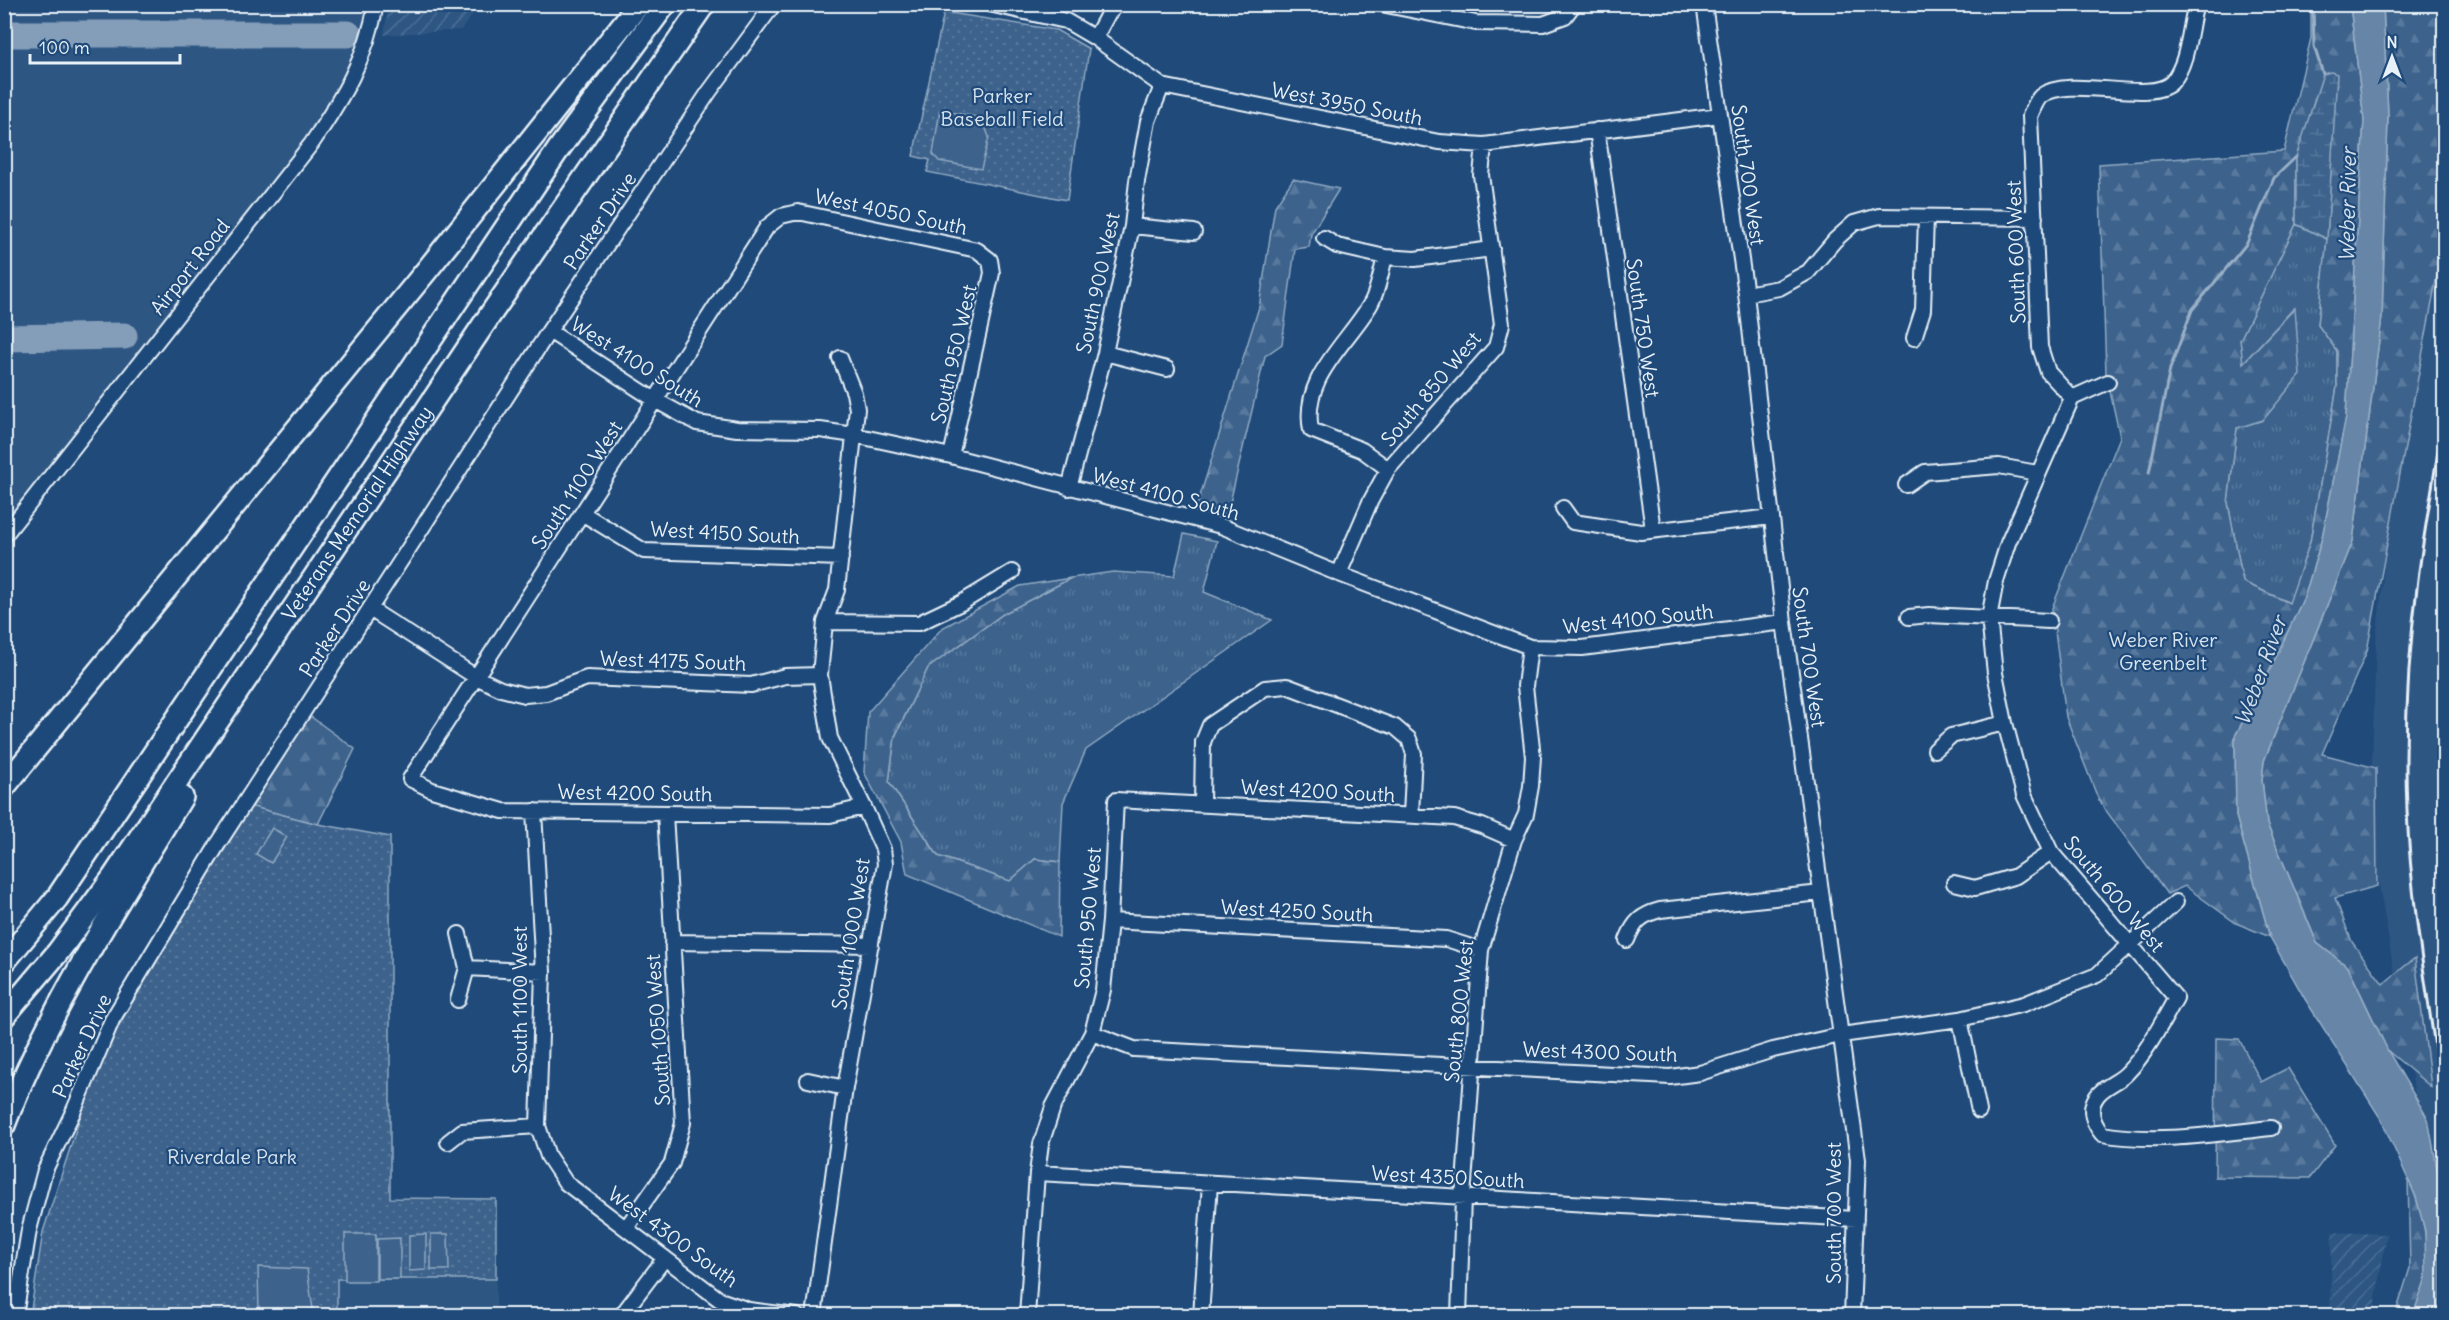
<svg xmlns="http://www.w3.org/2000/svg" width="2449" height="1320" viewBox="0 0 2449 1320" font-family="Delius,sans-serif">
<defs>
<pattern id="industrial-furrows" width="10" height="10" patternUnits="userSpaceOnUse" patternTransform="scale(1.5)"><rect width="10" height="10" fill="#2e5683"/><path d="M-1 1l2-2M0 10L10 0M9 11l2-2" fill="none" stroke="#4c6f95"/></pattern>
<pattern id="grass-tufts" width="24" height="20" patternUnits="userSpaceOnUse" patternTransform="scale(1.5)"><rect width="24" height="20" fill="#3c628c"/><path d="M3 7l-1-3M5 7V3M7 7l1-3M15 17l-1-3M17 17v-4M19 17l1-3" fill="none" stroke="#58799d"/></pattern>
<pattern id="forest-firs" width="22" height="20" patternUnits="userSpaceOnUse" patternTransform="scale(1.5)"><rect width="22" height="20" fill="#3c628c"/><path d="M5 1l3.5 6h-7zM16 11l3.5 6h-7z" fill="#58799d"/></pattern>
<pattern id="wetland-marsh" width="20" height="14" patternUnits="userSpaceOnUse" patternTransform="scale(1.5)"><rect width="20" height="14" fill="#3c628c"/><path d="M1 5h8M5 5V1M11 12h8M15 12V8" fill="none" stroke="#58799d"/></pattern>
<pattern id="park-dots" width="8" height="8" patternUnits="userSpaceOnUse" patternTransform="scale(1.5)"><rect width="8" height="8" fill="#3c628c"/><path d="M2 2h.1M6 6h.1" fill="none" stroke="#58799d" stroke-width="1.8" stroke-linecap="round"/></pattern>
</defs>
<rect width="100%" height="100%" fill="#1f4a7a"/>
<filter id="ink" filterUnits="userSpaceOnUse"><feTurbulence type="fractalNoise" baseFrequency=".0167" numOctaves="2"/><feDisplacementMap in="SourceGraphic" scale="12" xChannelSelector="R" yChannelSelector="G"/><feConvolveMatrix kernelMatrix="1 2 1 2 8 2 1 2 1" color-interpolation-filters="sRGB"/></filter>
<g filter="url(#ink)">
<!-- built -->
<path fill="#2e5683" d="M 5,5 L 369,5 L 355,56 L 329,108 L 273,184 L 5,524 Z
M 2444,202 L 2444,1266 L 2378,878 L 2372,763 L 2376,641 L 2386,551 Z
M 337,1279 L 496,1279 L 496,1315 L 337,1316 Z"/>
<!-- industrial -->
<path fill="url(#industrial-furrows)" d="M 389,5 L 389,4 L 480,5 L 461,30 L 384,35 Z
M 2332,1232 L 2387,1234 L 2373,1315 L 2330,1315 Z"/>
<!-- grass -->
<path fill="url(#grass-tufts)" stroke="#92aac2" stroke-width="1.5" d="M 2296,224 L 2327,239 L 2318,325 L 2337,351 L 2337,387 L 2310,542 L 2290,603 L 2243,582 L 2228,503 L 2237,428 L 2263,420 L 2294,308 L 2242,364 L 2240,340 Z
M 1184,534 L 1217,541 L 1204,592 L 1272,620 L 1086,750 L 1063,803 L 1060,862 L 1035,859 L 1010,881 L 938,856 L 889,782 L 895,737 L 928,668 L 1003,614 L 1071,578 L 1113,572 L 1174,576 Z"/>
<!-- forest -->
<path fill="url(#forest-firs)" stroke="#92aac2" stroke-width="1.5" fill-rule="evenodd" d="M 2311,5 L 2350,5 L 2364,120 L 2346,417 L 2322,538 L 2305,595 L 2262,687 L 2235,736 L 2236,816 L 2270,937 L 2236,923 L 2185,886 L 2167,894 L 2099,801 L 2066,717 L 2052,608 L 2120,437 L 2106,373 L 2099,164 L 2284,151 L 2311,38 ZM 2336,74 L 2327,239 L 2318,325 L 2337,351 L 2337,387 L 2310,542 L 2289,603 L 2243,582 L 2228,503 L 2237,428 L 2263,420 L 2300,375 L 2295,308 L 2243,363 L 2240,340 L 2296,224 L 2296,157 Z
M 2383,5 L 2444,5 L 2444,238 L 2367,651 L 2322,754 L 2376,768 L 2377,886 L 2335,898 L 2352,942 L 2383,984 L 2415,958 L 2431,1087 L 2388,1051 L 2348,967 L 2317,943 L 2267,824 L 2262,780 L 2264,761 L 2353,541 L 2382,317 L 2388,116 Z
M 1293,179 L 1339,189 L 1311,234 L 1309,247 L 1295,249 L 1282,344 L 1265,356 L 1227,515 L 1197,506 L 1259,307 L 1275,206 Z
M 1071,578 L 1003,614 L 928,668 L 895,736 L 889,782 L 938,856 L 1010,881 L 1035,859 L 1060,862 L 1059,937 L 907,874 L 901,842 L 864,772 L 868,712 L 942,628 L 1020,586 Z
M 303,711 L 355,749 L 318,824 L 245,805 Z
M 2216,1038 L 2239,1039 L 2261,1082 L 2288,1068 L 2335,1145 L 2310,1178 L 2215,1177 Z
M 2408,1178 C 2421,1206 2432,1248 2425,1280 C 2423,1292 2417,1304 2413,1315 L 2395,1316 L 2410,1268 Z"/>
<!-- wetland -->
<path fill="url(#wetland-marsh)" stroke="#92aac2" stroke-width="1.5" d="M 2331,72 L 2337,74 L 2327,239 L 2296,224 L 2296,157 L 2323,74 Z"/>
<!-- park -->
<path fill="url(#park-dots)" stroke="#92aac2" stroke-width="1.5" d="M 944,12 L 1056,30 L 1089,49 L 1067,200 L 927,172 L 930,160 L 913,156 Z
M 245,805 L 318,824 L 390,837 L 390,1198 L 496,1199 L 496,1279 L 337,1279 L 337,1315 L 30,1316 L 43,1232 L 83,1108 L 119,1025 Z"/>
<!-- pitch -->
<path fill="#3c628c" stroke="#92aac2" stroke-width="1.5" d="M 940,110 L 982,118 L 989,137 L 981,169 L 939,161 L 933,154 Z
M 272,828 L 287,837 L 271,863 L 256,854 Z
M 345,1234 L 376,1234 L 376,1281 L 345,1281 Z
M 426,1234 L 426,1270 L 409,1271 L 409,1235 Z
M 431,1234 L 448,1234 L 449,1270 L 431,1270 Z
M 400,1238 L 400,1279 L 377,1279 L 377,1239 Z
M 258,1267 L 307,1269 L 313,1309 L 259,1315 Z"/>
<!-- water -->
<path fill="#6685a7" stroke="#9ab0c7" stroke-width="1.5" d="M 2350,5 L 2383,5 L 2388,116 L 2382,317 L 2353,541 L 2264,761 L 2262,780 L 2267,824 L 2317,943 L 2348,967 L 2388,1051 L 2428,1119 L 2444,1206 L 2444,1315 L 2413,1315 L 2426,1278 L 2425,1231 L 2416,1197 L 2381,1119 L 2305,999 L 2270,937 L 2236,816 L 2235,736 L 2262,687 L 2305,595 L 2322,538 L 2346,417 L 2364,120 Z"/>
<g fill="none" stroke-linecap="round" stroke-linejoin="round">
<!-- stream -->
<path stroke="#9ab0c7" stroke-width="3" d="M 2313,4 L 2314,46 L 2323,74
M 2149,473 L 2170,369 L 2192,310 L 2247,243 L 2274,178 L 2296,157"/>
<!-- taxiway -->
<path stroke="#849eb9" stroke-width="27" d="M 4,34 L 348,34
M 4,338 L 124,336"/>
<defs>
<path id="minor" d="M 989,4 L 1066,21 L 1095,38 L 1162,86 L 1439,142 L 1484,145 L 1720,115
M 1381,4 L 1476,23 L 1543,24 L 1565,16 L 1574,4
M 1704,4 L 1746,294 L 1784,622 L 1858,1160 L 1852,1316
M 1095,38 L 1108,14 L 1118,4
M 1597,130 L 1653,530
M 1132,226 L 1194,232
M 1324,238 L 1337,246 L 1385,257 L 1415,259 L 1492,249
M 1385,257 C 1381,272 1378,292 1370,305 C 1346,345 1301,378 1311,430 L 1362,450 L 1388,469
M 1746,294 L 1779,288 L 1808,272 L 1835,240 L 1854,223 L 1879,216 L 2035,218
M 549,331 L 655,400 L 697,423 L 737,429 L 820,430 L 854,435 L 951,456 L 1221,526 L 1339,574 L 1530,647 L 1582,648 L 1784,622
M 1914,338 L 1923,310 L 1926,217
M 1105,353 L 1167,369
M 2108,382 L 2072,398 L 2008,543 L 1996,581 L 1989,618 L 1995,673 L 2005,723 L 2024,795 L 2051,852 L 2176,998 C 2161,1024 2148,1051 2127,1073 C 2119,1082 2104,1086 2097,1096 C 2087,1109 2094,1124 2102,1134 C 2158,1144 2215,1134 2271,1128
M 2072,398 L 2048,372 L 2040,347 L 2030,116 C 2033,110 2036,100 2041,96 C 2069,74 2152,105 2172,82 C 2187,65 2189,34 2194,12 L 2193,4
M 1906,485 L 1925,472 L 1999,466 L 2037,473
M 1069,488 L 1105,353 L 1132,226 L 1137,181 L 1148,121 L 1162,86
M 1563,508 L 1573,522 L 1641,532 L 1772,517
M 582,513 L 644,551 L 841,558
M 4,536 L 312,143 C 342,98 367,58 376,4
M 1339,574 L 1370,502 L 1388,469 L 1496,347 L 1502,324 L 1481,175 L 1484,145
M 370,609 L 476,677 L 501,689 L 525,695 L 546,693 L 587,678 L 751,685 L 785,676 L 820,675
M 1909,617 L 1929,615 L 2049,621
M 825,622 L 919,623 L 961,603 L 1012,572
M 1935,750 L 1951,736 L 2005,723
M 1202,804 L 1203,742 L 1210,725 L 1265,688 L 1287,686 L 1395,727 L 1409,739 L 1414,754 L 1411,815
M 864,807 L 830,815 L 503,811 L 432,790 L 410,779 L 767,227 L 781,216 L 798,212 L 977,250 L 990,260 L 992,273 L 951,456
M 534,811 L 543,972 L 538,1126 L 548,1156 L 566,1183 L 720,1300 L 749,1310 L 797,1316
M 1954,883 L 1975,888 L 2016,876 L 2051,852
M 1110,921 L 1446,939 L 1481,950
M 1627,940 C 1634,922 1641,915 1660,910 L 1821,893
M 672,942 L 871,945
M 467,968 L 543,972
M 458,1000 L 467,968 L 459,934
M 1960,1019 L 1979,1111
M 1092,1033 L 1134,1049 L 1670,1077 L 1700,1073 L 1773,1050 L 1841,1035 L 1960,1019 L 2024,1004 L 2097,975 L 2176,902
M 808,1080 L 845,1088
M 448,1142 L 462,1131 L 538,1126
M 1037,1173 L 1856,1219
M 626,1228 L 672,1163 L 683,1123 L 665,813
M 15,1316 L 29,1230 L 45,1170 L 74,1110 L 112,1020 L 218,844 L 549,331 L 709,92 L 774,4
M 621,1316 L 665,1258
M 814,1316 L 845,1088 L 885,864 L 883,849 L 864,807 L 830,738 L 820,675 L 825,622 L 837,590 L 857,409 L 854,393 L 840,358
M 1027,1316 L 1037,1173 L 1041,1144 L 1053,1107 L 1092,1033 L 1103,990 L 1110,921 L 1116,800 L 1454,818 L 1482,826 L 1514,840
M 1201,1316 L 1210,1183
M 1459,1316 L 1463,1197 L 1481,950 L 1514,840 L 1526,814 L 1531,786 L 1533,757 L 1525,686 L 1530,647"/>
<g id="highway">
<path d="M 4,787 L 427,270 L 639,4"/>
<path d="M 4,962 L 57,898 L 558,150 L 665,4"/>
<path id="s1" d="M 4,1016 L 58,952 L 112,879 L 490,315 L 704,4"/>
<path d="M 4,1125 C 49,1008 118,903 182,797"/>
</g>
</defs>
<!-- minor casing -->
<use href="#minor" stroke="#e8f1f8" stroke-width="18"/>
<!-- highway casing -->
<use href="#highway" stroke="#e8f1f8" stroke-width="26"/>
<!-- minor -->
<use href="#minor" stroke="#1f4a7a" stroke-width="14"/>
<!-- highway -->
<use href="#highway" stroke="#1f4a7a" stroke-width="21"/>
<!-- rail -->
<path stroke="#e8f1f8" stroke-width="3" d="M 2444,413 C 2436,468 2425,524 2418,579 C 2408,655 2404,733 2407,810 C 2411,909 2430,1008 2444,1107"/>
</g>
</g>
<g text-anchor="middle" stroke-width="4.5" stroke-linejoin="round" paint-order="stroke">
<!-- park labels -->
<g font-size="20" fill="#d7e3ed" stroke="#1f4a7a">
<text x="1002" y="103">Parker<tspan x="1002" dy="23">Baseball Field</tspan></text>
<text x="2163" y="647">Weber River<tspan x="2163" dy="23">Greenbelt</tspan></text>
<text x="232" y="1164">Riverdale Park</text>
</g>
<!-- street labels -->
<g font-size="20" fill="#e8f1f8" stroke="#1f4a7a">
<text transform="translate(1347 104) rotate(11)" y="7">West 3950 South</text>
<text transform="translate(1748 175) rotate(82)" y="7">South 700 West</text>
<text transform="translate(891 212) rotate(12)" y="7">West 4050 South</text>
<text transform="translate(600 221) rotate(-56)" y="7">Parker Drive</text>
<text transform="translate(2016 252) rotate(-92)" y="7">South 600 West</text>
<text transform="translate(190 267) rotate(-52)" y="7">Airport Road</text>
<text transform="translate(1098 283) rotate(-78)" y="7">South 900 West</text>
<text transform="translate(1643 328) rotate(82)" y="7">South 750 West</text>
<text transform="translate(954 354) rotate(-77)" y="7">South 950 West</text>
<text transform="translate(637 362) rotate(32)" y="7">West 4100 South</text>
<text transform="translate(1431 389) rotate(-50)" y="7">South 850 West</text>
<text transform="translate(577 485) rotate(-57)" y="7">South 1100 West</text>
<text transform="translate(1166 494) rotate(15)" y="7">West 4100 South</text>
<text dy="7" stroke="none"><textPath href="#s1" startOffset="615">Veterans Memorial Highway</textPath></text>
<text transform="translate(725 533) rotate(3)" y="7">West 4150 South</text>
<text transform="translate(1638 619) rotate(-6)" y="7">West 4100 South</text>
<text transform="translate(335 628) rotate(-57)" y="7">Parker Drive</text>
<text transform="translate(1809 657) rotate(82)" y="7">South 700 West</text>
<text transform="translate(673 661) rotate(2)" y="7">West 4175 South</text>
<text transform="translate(1318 791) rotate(3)" y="7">West 4200 South</text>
<text transform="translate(635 793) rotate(1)" y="7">West 4200 South</text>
<text transform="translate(2114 894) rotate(50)" y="7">South 600 West</text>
<text transform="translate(1297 911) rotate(3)" y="7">West 4250 South</text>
<text transform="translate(1088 918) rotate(-85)" y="7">South 950 West</text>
<text transform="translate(851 934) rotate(-81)" y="7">South 1000 West</text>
<text transform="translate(520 1000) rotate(-90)" y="7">South 1100 West</text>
<text transform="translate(1459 1011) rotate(-84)" y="7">South 800 West</text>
<text transform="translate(658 1030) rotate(-94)" y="7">South 1050 West</text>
<text transform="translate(82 1046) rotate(-65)" y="7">Parker Drive</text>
<text transform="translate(1600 1052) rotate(2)" y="7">West 4300 South</text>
<text transform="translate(1448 1177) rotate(3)" y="7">West 4350 South</text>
<text transform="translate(1834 1213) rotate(-90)" y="7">South 700 West</text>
<text transform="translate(673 1237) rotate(36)" y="7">West 4300 South</text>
</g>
<!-- water labels -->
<g font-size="21" font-style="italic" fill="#d4e1ec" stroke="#1f4a7a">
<text transform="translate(2348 205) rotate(-89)" y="7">Weber River</text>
<text transform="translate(2261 671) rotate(-70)" y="7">Weber River</text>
</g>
</g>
<!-- margin -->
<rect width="2449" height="1320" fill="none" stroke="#1f4a7a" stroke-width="24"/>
<rect x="12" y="12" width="2425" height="1296" fill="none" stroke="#e8f1f8" stroke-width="2" filter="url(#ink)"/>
<!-- north arrow -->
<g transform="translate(2392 57)" stroke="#1f4a7a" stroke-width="4.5" paint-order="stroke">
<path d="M0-4.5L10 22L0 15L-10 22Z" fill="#e8f1f8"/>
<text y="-9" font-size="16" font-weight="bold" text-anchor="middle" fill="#e8f1f8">N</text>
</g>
<!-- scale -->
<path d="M30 54v9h150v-9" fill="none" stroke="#e8f1f8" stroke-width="3"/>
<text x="39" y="54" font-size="18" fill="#e8f1f8" stroke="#1f4a7a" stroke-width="4.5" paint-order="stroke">100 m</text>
</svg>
